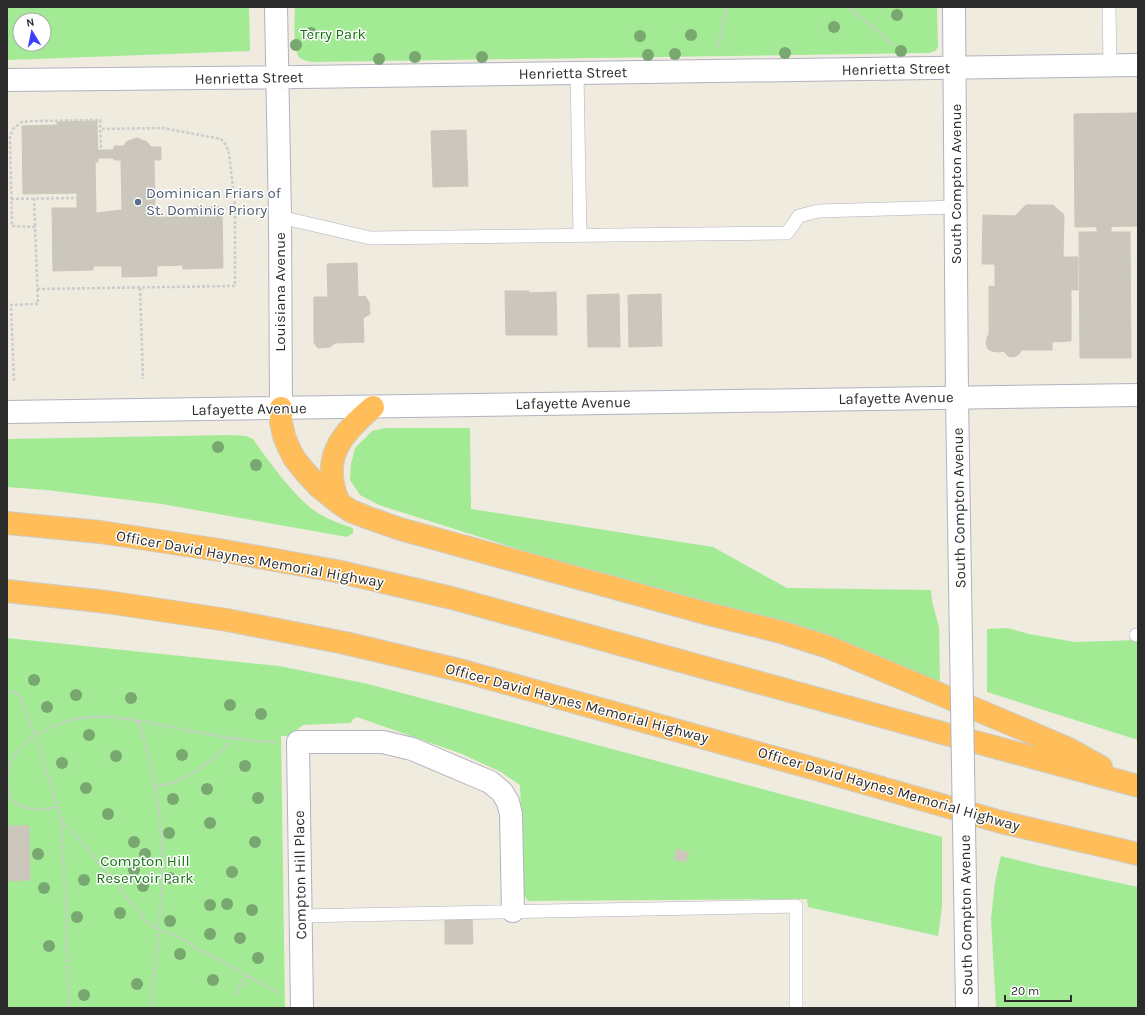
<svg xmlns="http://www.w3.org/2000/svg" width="1145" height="1015" viewBox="0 0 1145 1015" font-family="Karla,sans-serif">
<rect width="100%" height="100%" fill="#efebde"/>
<!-- green -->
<path fill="#a3ea95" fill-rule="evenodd" d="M 7,7 L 249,7 L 250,51 L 7,60 ZM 20,20 L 44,20 L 44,44 L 20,44 Z
M 295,7 L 937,7 L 938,47 C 936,51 933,52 928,53 L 313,62 C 308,61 304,61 300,58 C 292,51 295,18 295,7 Z
M 385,428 L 470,428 L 471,509 L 713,547 L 787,588 L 931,590 L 932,601 L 939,627 L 940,683 L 379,505 L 360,495 L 350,480 L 351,464 L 355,448 L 372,431 Z
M 230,435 L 246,436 L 253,439 C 270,463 293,495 316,512 C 328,519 340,524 353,528 L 353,533 L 347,537 L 162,504 L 46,490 L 7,487 L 7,439 Z
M 1007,628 L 1029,634 L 1075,642 L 1138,640 L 1138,740 L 987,692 L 987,629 Z
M 7,638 L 279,666 L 368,684 L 942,837 L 942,907 L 938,936 L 808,907 L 807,899 L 528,901 L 524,895 L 520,785 L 501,772 L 462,754 L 357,717 L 353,719 L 351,723 L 303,725 L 288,736 L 281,736 L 285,1008 L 7,1008 Z
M 1001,856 L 1041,866 L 1138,887 L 1138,1008 L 996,1008 L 991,919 L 995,882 Z"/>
<!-- building -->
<path fill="#cbc7bd" stroke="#cbc7b7" d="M 1138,113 L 1138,226 L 1075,227 L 1074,114 Z
M 97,121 L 98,162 L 95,162 L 96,213 L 122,210 L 121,160 L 114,160 L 114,146 L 124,146 L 126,142 L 131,140 L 137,138 L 147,142 L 151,147 L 161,147 L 161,160 L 154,160 L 155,217 L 194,217 L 194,207 L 222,207 L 223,268 L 183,269 L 183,265 L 157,266 L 157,276 L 122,277 L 122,266 L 93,266 L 93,270 L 53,271 L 52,208 L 77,208 L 77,193 L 23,194 L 22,126 L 57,125 L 57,122 Z
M 466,130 L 468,186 L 433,187 L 431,131 Z
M 98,150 L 114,150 L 114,158 L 98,158 Z
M 1026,205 L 1053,205 L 1064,215 L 1063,257 L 1078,257 L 1078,290 L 1071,290 L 1071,341 L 1052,342 L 1052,350 L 1021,350 L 1019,354 L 1016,356 L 1012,357 L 1008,356 L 1004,351 L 998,352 L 992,351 L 988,349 L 986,344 L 987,338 L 989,334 L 989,286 L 995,287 L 995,264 L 982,264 L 983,215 L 1015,216 Z
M 1097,226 L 1111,226 L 1111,232 L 1130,232 L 1131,358 L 1080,358 L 1079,232 L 1097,232 Z
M 357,263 L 358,297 L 365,296 L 369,302 L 370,314 L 363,318 L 364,342 L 335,343 L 330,347 L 318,348 L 314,343 L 314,297 L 328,297 L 327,264 Z
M 505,291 L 529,291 L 529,293 L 556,292 L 557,335 L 506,335 Z
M 619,294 L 620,347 L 588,347 L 587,295 Z
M 661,294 L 662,346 L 629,347 L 628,295 Z
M 7,826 L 29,826 L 30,880 L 7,881 Z
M 677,849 L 689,853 L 685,862 L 674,859 Z
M 472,919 L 473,944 L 445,944 L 445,920 Z"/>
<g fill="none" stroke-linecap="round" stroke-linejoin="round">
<defs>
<path id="service" d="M 1109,7 L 1110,66
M 577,73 L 580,236
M 280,217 L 370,238 L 787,233 L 799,216 L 818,211 L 956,207
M 1136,635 L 1138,635
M 300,916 L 796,906 L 796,1008"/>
<path id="minor" d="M 276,7 L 280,217 L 281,408
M 7,80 L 301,77 L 1138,65
M 7,412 L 1138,395
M 302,1008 L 298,742 L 383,742 L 412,749 L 490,782 L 502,792 L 508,802 L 511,814 L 513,911"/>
<path id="secondary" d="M 954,7 L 957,397 L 961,645
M 965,886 L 967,1008"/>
<path id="motorway" d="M 281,408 L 281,422 L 284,436 L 288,446 L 294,458 L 306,473 L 319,487 L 339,503 L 351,511 L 366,517 L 400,529 L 589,581 L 705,613 L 781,632 L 828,647 L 1013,725 L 1069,749 L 1101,767
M 339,503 C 320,459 340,435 373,407
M 7,523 L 100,532 L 219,550 L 336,571 L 452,598 L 913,725 L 1138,786
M 7,591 L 107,602 L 227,620 L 345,643 L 463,671 L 812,768 L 1001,822 L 1138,854"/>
</defs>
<!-- service casing -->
<use href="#service" stroke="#b2b2c1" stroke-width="14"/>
<!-- minor casing -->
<use href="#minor" stroke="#b2b2c1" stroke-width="24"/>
<!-- secondary casing -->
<use href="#secondary" stroke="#b2b2c1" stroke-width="24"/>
<!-- motorway casing -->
<use href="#motorway" stroke="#ccc" stroke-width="24"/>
<!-- path -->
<path stroke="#ccc" stroke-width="2.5" stroke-dasharray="3 2" stroke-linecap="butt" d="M 849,7 L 894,46
M 718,49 L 726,7
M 34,198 L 35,227
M 11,199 L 77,198
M 140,288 L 143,379
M 37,289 L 235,286 L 235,206 L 229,153 L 226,145 L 221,139 L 163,128 L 100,129
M 14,381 L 11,305 L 38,304 L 35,227 L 12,226 L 10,137 L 13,129 L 22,122 L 34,121 L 100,120 L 101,150
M 7,692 L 17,693 L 20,697 L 35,735 C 28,741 21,747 15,754 C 6,767 2,800 21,806 C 32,811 45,809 57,807
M 138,721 C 159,778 164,838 161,898 C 159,935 154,971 151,1008
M 155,786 C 186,783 212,762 232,740
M 62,820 L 106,871 L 146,921 L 152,926 L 174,935 L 279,993
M 234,995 L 246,976
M 69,1008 L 65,892 L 61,819 L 35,735 C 49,728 65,720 81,718 C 111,714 141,721 171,727 C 206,734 240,741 276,742"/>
<!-- service -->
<use href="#service" stroke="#fff" stroke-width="13"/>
<!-- minor -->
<use href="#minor" stroke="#fff" stroke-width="22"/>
<!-- secondary -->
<use href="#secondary" stroke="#fff" stroke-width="22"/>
<!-- motorway -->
<use href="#motorway" stroke="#ffbe59" stroke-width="22"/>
<defs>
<path id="secondary-bridge" d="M 961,645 L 965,886"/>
</defs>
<!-- secondary-bridge casing -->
<use href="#secondary-bridge" stroke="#b2b2c1" stroke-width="24" stroke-linecap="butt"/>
<!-- secondary-bridge -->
<use href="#secondary-bridge" stroke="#fff" stroke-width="22"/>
</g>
<!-- trees -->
<g fill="#78a86f">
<circle cx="897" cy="15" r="6"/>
<circle cx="834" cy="27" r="6"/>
<circle cx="311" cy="33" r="6"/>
<circle cx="691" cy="35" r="6"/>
<circle cx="640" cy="36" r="6"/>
<circle cx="296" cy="45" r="6"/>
<circle cx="901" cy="51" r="6"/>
<circle cx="785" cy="53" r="6"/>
<circle cx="675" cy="54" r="6"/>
<circle cx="648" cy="55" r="6"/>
<circle cx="415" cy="57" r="6"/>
<circle cx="482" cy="57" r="6"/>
<circle cx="379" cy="59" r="6"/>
<circle cx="218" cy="447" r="6"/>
<circle cx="256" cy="465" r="6"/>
<circle cx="34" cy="680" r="6"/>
<circle cx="76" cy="695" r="6"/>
<circle cx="131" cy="698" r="6"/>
<circle cx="230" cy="705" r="6"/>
<circle cx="47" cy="707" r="6"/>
<circle cx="261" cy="714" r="6"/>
<circle cx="89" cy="735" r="6"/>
<circle cx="182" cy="755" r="6"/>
<circle cx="116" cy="756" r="6"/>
<circle cx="62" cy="763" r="6"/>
<circle cx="245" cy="766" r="6"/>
<circle cx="86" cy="788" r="6"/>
<circle cx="207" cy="789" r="6"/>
<circle cx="258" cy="798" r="6"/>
<circle cx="173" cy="799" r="6"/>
<circle cx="108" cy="814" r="6"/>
<circle cx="210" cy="823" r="6"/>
<circle cx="169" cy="833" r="6"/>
<circle cx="134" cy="842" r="6"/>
<circle cx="255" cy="842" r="6"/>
<circle cx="38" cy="854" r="6"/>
<circle cx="145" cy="854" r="6"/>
<circle cx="134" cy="870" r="6"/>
<circle cx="232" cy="872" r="6"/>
<circle cx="170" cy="878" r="6"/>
<circle cx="84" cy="880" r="6"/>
<circle cx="143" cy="886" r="6"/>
<circle cx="44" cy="888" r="6"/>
<circle cx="227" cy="904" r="6"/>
<circle cx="210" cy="905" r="6"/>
<circle cx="252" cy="910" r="6"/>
<circle cx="120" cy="913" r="6"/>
<circle cx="77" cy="917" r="6"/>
<circle cx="170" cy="921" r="6"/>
<circle cx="210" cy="934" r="6"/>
<circle cx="240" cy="938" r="6"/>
<circle cx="49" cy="946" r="6"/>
<circle cx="180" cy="954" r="6"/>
<circle cx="258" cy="958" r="6"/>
<circle cx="213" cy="980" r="6"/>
<circle cx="137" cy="984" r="6"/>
<circle cx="84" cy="995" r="6"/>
</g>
<!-- markers -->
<circle fill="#5c6f8a" stroke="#fff" stroke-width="1.5" cx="138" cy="202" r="4"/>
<g text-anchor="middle" stroke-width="3" stroke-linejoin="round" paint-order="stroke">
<!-- park labels -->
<g font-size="15" fill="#177214" stroke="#fff">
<text x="333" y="39">Terry Park</text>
<text x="145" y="866">Compton Hill<tspan x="145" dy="17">Reservoir Park</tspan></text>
</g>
<!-- street labels -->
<g font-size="15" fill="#2c2c2c" stroke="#fff">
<text transform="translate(896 69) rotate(-1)" y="5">Henrietta Street</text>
<text transform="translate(573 73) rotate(-1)" y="5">Henrietta Street</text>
<text transform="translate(249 78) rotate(-1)" y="5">Henrietta Street</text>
<text transform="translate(956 184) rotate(-90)" y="5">South Compton Avenue</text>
<text transform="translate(280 292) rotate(-90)" y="5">Louisiana Avenue</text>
<text transform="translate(896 398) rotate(-1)" y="5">Lafayette Avenue</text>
<text transform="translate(573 403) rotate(-1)" y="5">Lafayette Avenue</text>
<text transform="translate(249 409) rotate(-1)" y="5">Lafayette Avenue</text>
<text transform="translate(959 508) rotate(-91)" y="5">South Compton Avenue</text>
<text transform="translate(250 559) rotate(10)" y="5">Officer David Haynes Memorial Highway</text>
<text transform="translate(577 703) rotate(15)" y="5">Officer David Haynes Memorial Highway</text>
<text transform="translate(889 789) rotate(16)" y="5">Officer David Haynes Memorial Highway</text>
<text transform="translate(300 875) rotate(-91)" y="5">Compton Hill Place</text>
<text transform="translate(966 915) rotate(-91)" y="5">South Compton Avenue</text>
</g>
<!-- service labels -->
<g font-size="15" fill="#4e5e75" stroke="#fff" text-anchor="start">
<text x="146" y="198">Dominican Friars of<tspan x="146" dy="17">St. Dominic Priory</tspan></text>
</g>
</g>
<!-- border -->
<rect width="1145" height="1015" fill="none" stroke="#2c2c2c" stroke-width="16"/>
<!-- north arrow -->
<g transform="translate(32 32) rotate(350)"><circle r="19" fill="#ffffff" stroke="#ababab"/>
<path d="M0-3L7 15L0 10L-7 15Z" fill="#3b3dff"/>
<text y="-6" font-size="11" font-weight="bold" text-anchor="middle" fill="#2c2c2c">N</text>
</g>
<!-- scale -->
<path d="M1005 995v6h66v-6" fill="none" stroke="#2c2c2c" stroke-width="2"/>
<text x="1011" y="995" font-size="12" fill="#2c2c2c" stroke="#ffffff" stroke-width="3" paint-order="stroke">20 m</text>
</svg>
